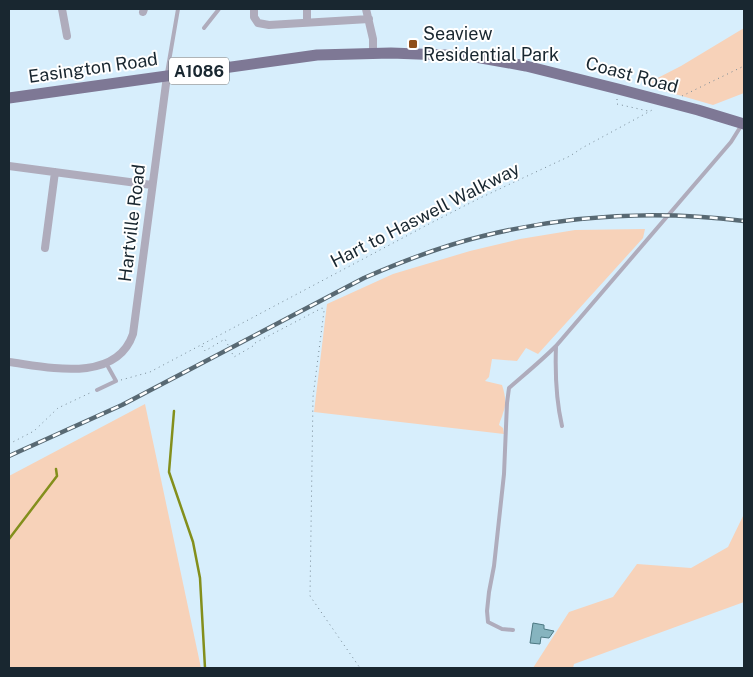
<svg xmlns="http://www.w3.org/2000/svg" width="753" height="677" viewBox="0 0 753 677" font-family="'Public Sans',sans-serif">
<rect width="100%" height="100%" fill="#d7eefc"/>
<!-- green -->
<path fill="#f7d2b9" d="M 744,28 L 744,93 L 713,105 L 644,85 L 681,66 Z
M 645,229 L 643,238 L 634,248 L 538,354 L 526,348 L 517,361 L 492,359 L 489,377 L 485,381 L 502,385 C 505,394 507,404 503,413 C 502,418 500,420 499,425 L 503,428 L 504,434 L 314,412 L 327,304 L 393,274 L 470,251 L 520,239 L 575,230 Z
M 145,404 L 201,668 L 9,668 L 9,476 Z
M 744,514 L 744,602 L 574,664 L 573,668 L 533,668 L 569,612 L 613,597 L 637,564 L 691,568 L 728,547 Z"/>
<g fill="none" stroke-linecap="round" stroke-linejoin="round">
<!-- stream -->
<path stroke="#838f1c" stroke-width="2.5" d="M 174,411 L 169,472 L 193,542 L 200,578 L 205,668
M 9,539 L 57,476 L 56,469"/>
</g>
<!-- building -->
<path fill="#86b4bf" stroke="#4c7882" d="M 533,623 L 544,625 L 544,629 L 554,631 L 549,638 L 541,637 L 540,644 L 530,643 Z"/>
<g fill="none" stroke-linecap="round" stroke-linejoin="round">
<!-- path -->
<path stroke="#768894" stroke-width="1" stroke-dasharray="1 4" stroke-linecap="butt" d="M 682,96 L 744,66
M 617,99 L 617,104 L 648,111
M 202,346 L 205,351 L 225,339 L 234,357 L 253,346 L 255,343 L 322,308 L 324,309 L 324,311 L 313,397 L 310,596 L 360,668
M 121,380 L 150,372 L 429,224 L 478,199 L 570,156 L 582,148 L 654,109
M 9,444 L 34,431 L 58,408 L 92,392"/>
<!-- service -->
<path stroke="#afacbc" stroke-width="4" d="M 204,28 L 219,9
M 167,73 L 178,9
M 556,346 C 555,373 556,400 562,426
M 97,390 L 116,381 L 106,363
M 513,630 L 502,629 L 488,622 L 487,611 L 489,592 L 494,566 L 504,474 L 507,403 L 509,388 C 525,374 541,361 556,346 L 731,142 L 741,126"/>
<!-- minor -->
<path stroke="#afacbc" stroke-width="8" d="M 62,9 L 67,36
M 254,9 L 254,17 L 258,23 L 269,25 L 369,19
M 307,9 L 307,22
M 366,9 L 373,39 L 373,53
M 143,12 L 144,9
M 9,166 L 152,185
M 45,248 L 55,172
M 9,362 C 47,367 116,384 133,334 L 167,76"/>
<!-- primary -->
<path stroke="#7e7895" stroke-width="11" d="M 9,98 L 317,55 L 391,53 L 470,56 L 526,66 L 618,89 L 698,110 L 744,124"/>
<defs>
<path id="rail" d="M 9,456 L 122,405 L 364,278 C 403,261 442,246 483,236 C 568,215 657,210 744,221"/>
</defs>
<!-- rail casing -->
<use href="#rail" stroke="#586973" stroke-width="4.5"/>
<!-- rail -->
<use href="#rail" stroke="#fff" stroke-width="2.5" stroke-dasharray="8" stroke-linecap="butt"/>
</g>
<!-- markers -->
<rect fill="#8f4e1a" stroke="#fff" stroke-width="2" x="408" y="39" width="10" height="10" rx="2.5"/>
<g text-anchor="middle" stroke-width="4" stroke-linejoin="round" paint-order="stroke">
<!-- shield labels -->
<rect fill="#fff" stroke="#5e686e" stroke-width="1" x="169" y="57.5" width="60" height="27" rx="4"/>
<g font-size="16" font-weight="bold" fill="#192730">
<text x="199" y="77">A1086</text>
</g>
<!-- poi labels -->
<g font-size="18" fill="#192730" stroke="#fff" text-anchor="start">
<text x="423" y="40">Seaview<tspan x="423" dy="21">Residential Park</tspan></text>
</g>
<!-- street labels -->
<g font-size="18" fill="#192730" stroke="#fff">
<text transform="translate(93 68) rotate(-8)" y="6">Easington Road</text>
<text transform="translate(632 75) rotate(15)" y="6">Coast Road</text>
<text transform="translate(425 215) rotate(-27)" y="6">Hart to Haswell Walkway</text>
<text transform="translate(132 223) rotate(-83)" y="6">Hartville Road</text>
</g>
</g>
<!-- border -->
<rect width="753" height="677" fill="none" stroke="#192730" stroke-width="20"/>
</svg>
